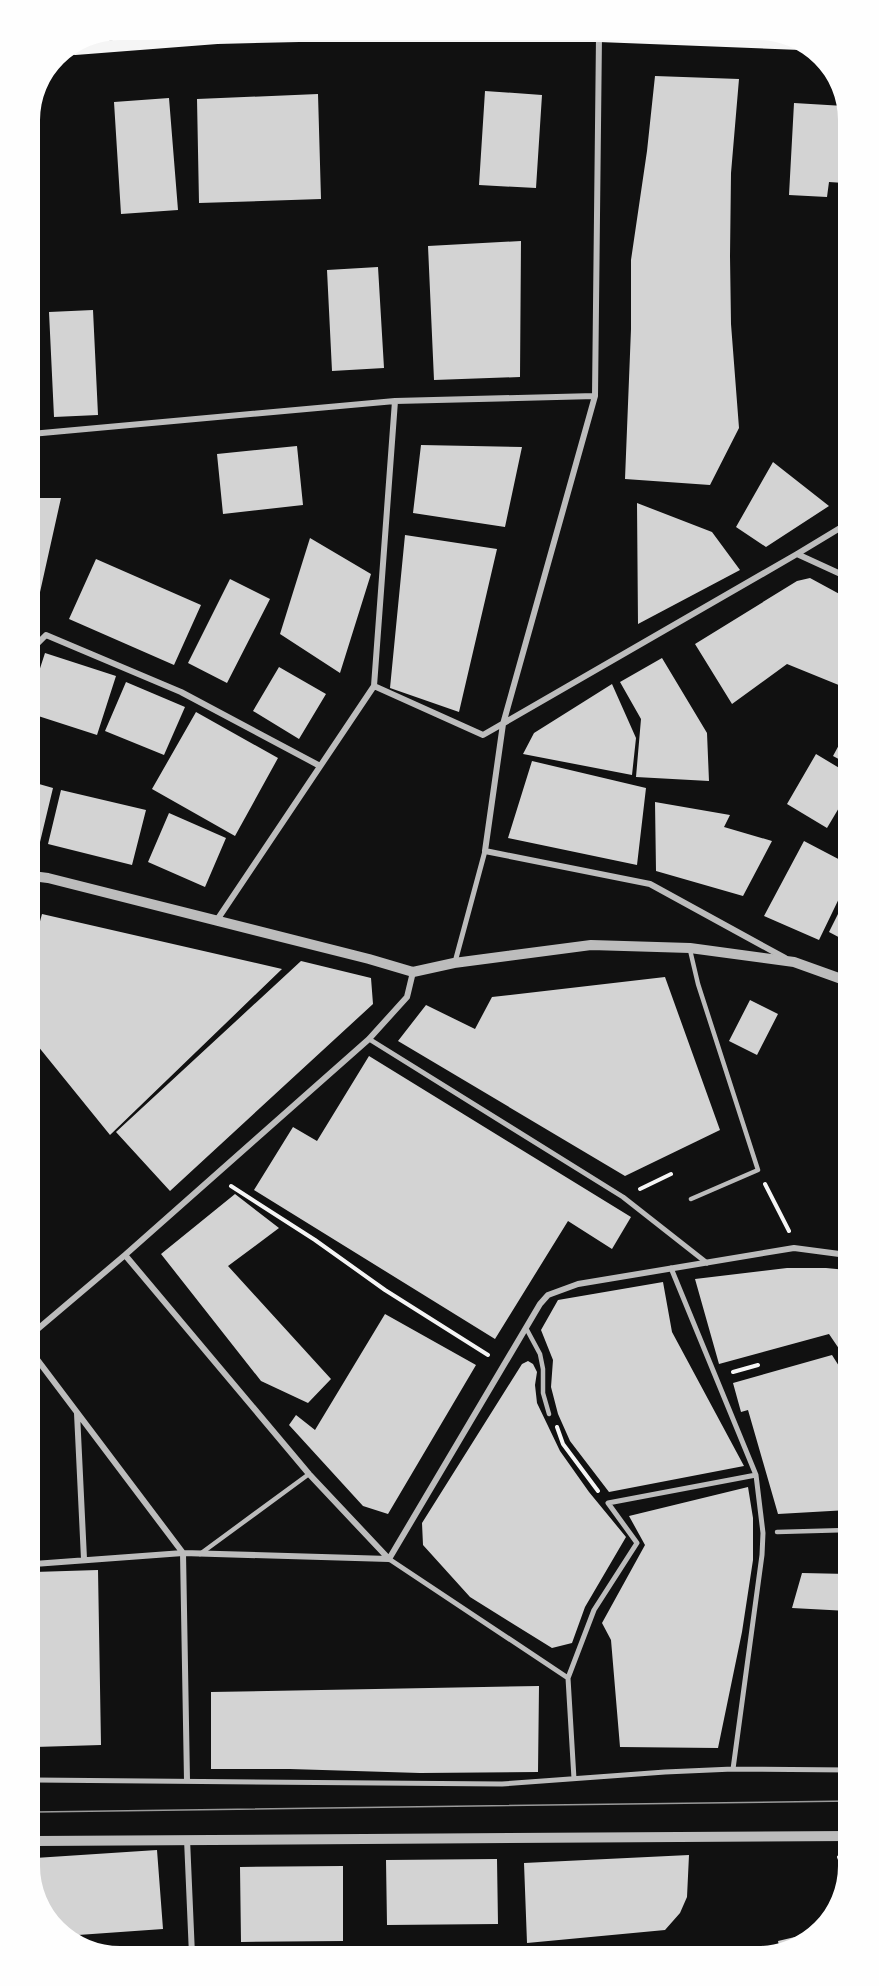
<svg xmlns="http://www.w3.org/2000/svg" width="879" height="1986" viewBox="0 0 879 1986" font-family="'DM Sans',sans-serif">
<rect width="100%" height="100%" fill="#111"/>
<!-- building -->
<path fill="#d3d3d3" d="M 655,76 L 739,79 L 731,173 L 730,256 L 731,324 L 739,428 L 710,485 L 625,479 L 631,329 L 631,260 L 647,151 Z
M 485,91 L 542,95 L 536,188 L 479,185 Z
M 318,94 L 321,199 L 199,203 L 197,99 Z
M 169,98 L 178,210 L 121,214 L 114,102 Z
M 794,103 L 844,106 L 844,183 L 829,182 L 827,197 L 789,195 Z
M 521,241 L 520,377 L 434,380 L 428,246 Z
M 378,267 L 384,368 L 332,371 L 327,270 Z
M 93,310 L 98,415 L 54,417 L 49,312 Z
M 421,445 L 522,447 L 505,527 L 413,513 Z
M 297,446 L 303,505 L 223,514 L 217,454 Z
M 773,462 L 829,506 L 766,547 L 736,527 Z
M 31,498 L 61,498 L 34,619 L 32,618 Z
M 637,503 L 712,532 L 740,570 L 638,624 Z
M 405,535 L 497,549 L 459,712 L 390,688 Z
M 310,538 L 371,574 L 340,673 L 280,634 Z
M 96,559 L 201,605 L 174,665 L 69,619 Z
M 810,578 L 845,597 L 846,688 L 787,664 L 732,704 L 695,644 L 797,581 Z
M 230,579 L 270,599 L 227,683 L 188,663 Z
M 45,653 L 116,676 L 97,735 L 32,714 L 32,693 Z
M 662,658 L 707,733 L 709,781 L 636,777 L 641,719 L 620,682 Z
M 279,667 L 326,694 L 299,739 L 253,711 Z
M 126,682 L 185,707 L 164,755 L 105,731 Z
M 612,684 L 636,738 L 632,775 L 523,754 L 534,733 Z
M 196,712 L 278,758 L 235,836 L 152,789 Z
M 846,732 L 846,763 L 833,756 Z
M 816,754 L 846,772 L 846,796 L 827,828 L 787,804 Z
M 532,761 L 646,788 L 637,865 L 508,838 Z
M 32,782 L 53,788 L 40,842 L 32,840 Z
M 61,790 L 146,810 L 132,865 L 48,844 Z
M 655,802 L 730,815 L 724,827 L 772,841 L 743,896 L 656,871 Z
M 169,813 L 226,838 L 205,887 L 148,862 Z
M 804,841 L 846,863 L 846,884 L 819,940 L 764,916 Z
M 846,898 L 846,941 L 829,932 Z
M 42,914 L 282,969 L 110,1135 L 33,1040 L 32,951 Z
M 301,961 L 371,978 L 373,1004 L 170,1191 L 116,1132 Z
M 665,977 L 720,1130 L 625,1176 L 398,1041 L 426,1005 L 475,1029 L 492,997 Z
M 750,1000 L 778,1014 L 757,1055 L 729,1041 Z
M 369,1056 L 631,1217 L 612,1249 L 568,1221 L 495,1339 L 254,1190 L 293,1127 L 317,1141 Z
M 235,1194 L 279,1228 L 228,1266 L 331,1379 L 308,1403 L 261,1381 L 161,1254 Z
M 787,1268 L 826,1268 L 847,1270 L 848,1362 L 829,1334 L 719,1364 L 695,1279 Z
M 663,1282 L 672,1332 L 744,1466 L 609,1492 L 570,1441 L 558,1414 L 551,1387 L 553,1360 L 541,1330 L 558,1300 Z
M 385,1314 L 476,1365 L 388,1514 L 363,1506 L 289,1425 L 296,1415 L 315,1430 Z
M 832,1355 L 844,1374 L 848,1373 L 848,1510 L 778,1514 L 748,1410 L 741,1412 L 733,1383 Z
M 528,1361 L 533,1364 L 537,1372 L 535,1385 L 537,1403 L 560,1451 L 589,1492 L 626,1537 L 585,1607 L 572,1643 L 552,1648 L 470,1597 L 423,1545 L 422,1523 L 522,1364 Z
M 748,1487 L 753,1518 L 753,1560 L 742,1632 L 718,1748 L 620,1747 L 611,1640 L 602,1623 L 645,1545 L 629,1516 Z
M 98,1570 L 101,1745 L 35,1747 L 34,1572 Z
M 802,1573 L 848,1574 L 848,1611 L 792,1608 Z
M 539,1686 L 538,1772 L 420,1773 L 290,1769 L 211,1769 L 211,1692 Z
M 157,1850 L 163,1929 L 64,1936 L 35,1895 L 35,1858 Z
M 689,1855 L 687,1897 L 680,1913 L 665,1930 L 527,1943 L 524,1863 Z
M 497,1859 L 498,1924 L 387,1925 L 386,1860 Z
M 343,1866 L 343,1941 L 241,1942 L 240,1867 Z
M 812,1933 L 788,1951 L 780,1951 L 778,1941 Z"/>
<g fill="none" stroke-linecap="round" stroke-linejoin="round">
<!-- path -->
<path stroke="#f5f5f5" stroke-width="4" d="M 765,1184 L 789,1231
M 231,1186 L 315,1240 L 385,1290 L 488,1355
M 640,1189 L 671,1174
M 733,1372 L 758,1365
M 557,1427 L 563,1444 L 598,1491
M 839,1857 L 846,1875"/>
<!-- service -->
<path stroke="#bcbcbc" stroke-width="4.5" d="M 690,950 L 698,984 L 758,1170 L 691,1199
M 526,1328 L 540,1354 L 543,1369 L 543,1393 L 549,1414
M 777,1532 L 848,1530
M 200,1554 L 309,1474"/>
<!-- pedestrian -->
<path stroke="#bcbcbc" stroke-width="5" d="M 455,962 L 485,851
M 369,1039 L 623,1197 L 707,1263
M 671,1268 L 756,1475 L 763,1533 L 762,1555 L 733,1769
M 389,1559 L 568,1678 L 574,1779
M 568,1678 L 594,1610 L 637,1543 L 608,1503 L 756,1475
M 35,1780 L 502,1784 L 665,1772 L 733,1769 L 849,1770"/>
<!-- minor -->
<path stroke="#bcbcbc" stroke-width="6" d="M 599,36 L 595,396 L 503,724 L 485,851 L 650,884 L 785,958
M 31,434 L 395,401 L 595,396
M 797,554 L 845,576
M 32,649 L 46,635 L 181,692 L 320,766
M 374,686 L 483,735 L 797,554 L 845,525
M 217,920 L 374,686 L 395,401
M 125,1255 L 309,1474 L 389,1559
M 33,1333 L 125,1255 L 369,1039 L 407,997 L 413,972
M 33,1354 L 183,1553 L 187,1780
M 77,1413 L 84,1559
M 389,1559 L 540,1304 L 548,1295 L 578,1284 L 794,1248 L 847,1255
M 34,1564 L 183,1553 L 389,1559
M 187,1839 L 192,1955"/>
<!-- tertiary -->
<path stroke="#bcbcbc" stroke-width="10" d="M 32,876 L 48,878 L 369,959 L 413,972 L 454,963 L 591,945 L 690,948 L 794,962 L 847,981
M 35,1841 L 849,1836"/>
<!-- secondary -->
<path stroke="#f5f5f5" stroke-width="12" d="M 75,49 L 217,38 L 299,36 L 599,36 L 801,44"/>
<!-- tram -->
<path stroke="#9a9a9a" stroke-width="1.5" d="M 35,1812 L 849,1801"/>
</g>
<!-- crop -->
<path d="M0 0H879V1986H0ZM120 40H758A80 80 0 0 1 838 120V1866A80 80 0 0 1 758 1946H120A80 80 0 0 1 40 1866V120A80 80 0 0 1 120 40Z" fill="#fefefe" fill-rule="evenodd"/>
</svg>
